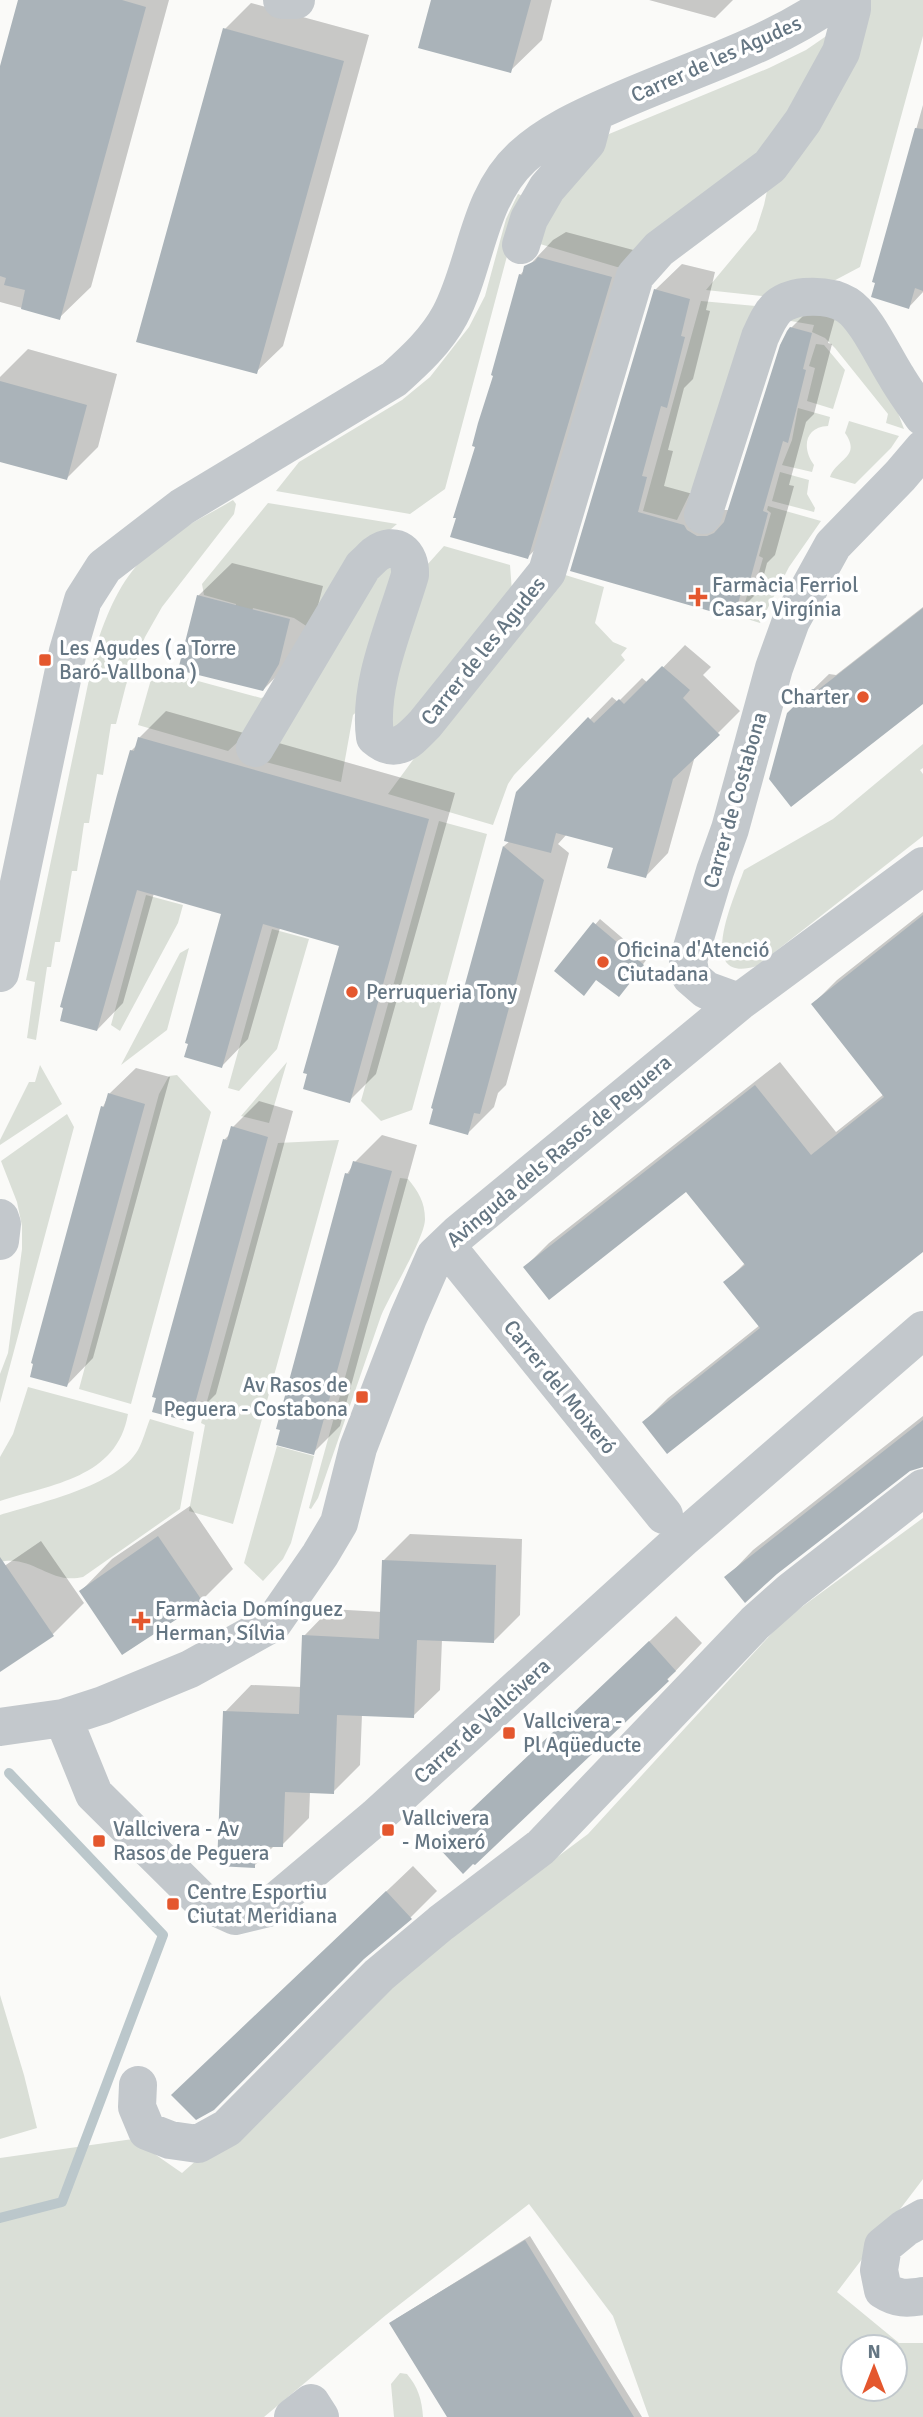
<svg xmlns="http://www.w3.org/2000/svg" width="923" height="2417" viewBox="0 0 923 2417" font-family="Signika,sans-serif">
<rect width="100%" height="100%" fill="#fafaf8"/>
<!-- green -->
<path fill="#dadfd7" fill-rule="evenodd" d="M 871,0 L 923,0 L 923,36 L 860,267 L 826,285 L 772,297 L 706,290 L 756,230 L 764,205 L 770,177 Z
M 835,30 L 762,157 L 625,267 L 617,267 L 530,241 L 579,164 L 609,134 L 769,68 L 806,50 Z
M 518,194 L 523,196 L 445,489 L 410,514 L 276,491 L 299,462 L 402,400 L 430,377 L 469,327 L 485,296 L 506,219 Z
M 701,301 L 766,307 L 722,427 L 677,520 L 643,511 Z
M 795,310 L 839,315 L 892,397 L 904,429 L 886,423 L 888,414 L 835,348 L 825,338 L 812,332 L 814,325 L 785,320 Z
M 816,344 L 824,345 L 845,370 L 833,409 L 807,401 L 815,368 L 809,366 Z
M 798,408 L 830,417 L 828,426 C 804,427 802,449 814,465 L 812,472 L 782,465 L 792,440 Z
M 849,421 L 899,436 L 891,448 L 855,484 L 830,477 C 836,459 862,457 845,433 Z
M 780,472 L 809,480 L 807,494 L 815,508 L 814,512 L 772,501 Z
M 233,500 L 236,504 L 234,514 L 162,607 L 145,637 L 126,685 L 116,724 L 111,724 L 103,775 L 97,774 L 89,823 L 84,823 L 77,871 L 72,871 L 60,942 L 55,942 L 51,967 L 47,967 L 36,1040 L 27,1038 L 35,982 L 26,980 L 96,646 C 107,614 120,580 146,556 C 170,532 205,517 233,500 Z
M 268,503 L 397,524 L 370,547 L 314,631 L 294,618 L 253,608 L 251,616 L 235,611 L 236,604 L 204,595 L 202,584 Z
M 768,506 L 821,521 L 789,567 L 760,623 L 741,617 L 750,585 L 755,586 L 763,558 L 759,556 L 771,513 L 767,510 Z
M 444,546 L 510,565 L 512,592 L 401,728 L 385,732 L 414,603 L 427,565 Z
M 388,567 L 394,570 L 362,707 L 353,715 L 341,782 L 262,761 L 368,579 Z
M 562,574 L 604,587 L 595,623 L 613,642 L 627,648 L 621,655 L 625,660 L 514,775 L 508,784 L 493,825 L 388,794 L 470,682 Z
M 154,669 L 261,698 L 273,694 L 255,726 L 228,751 L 138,725 Z
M 923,744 L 923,768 L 920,770 L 923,774 L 923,836 L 757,966 C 693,985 735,896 744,870 L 833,819 Z
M 439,821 L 487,834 L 412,1110 L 381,1121 L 361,1101 Z
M 146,895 L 183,905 L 178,923 L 120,1031 L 111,1025 Z
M 272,929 L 309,939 L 277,1049 L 239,1091 L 228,1088 Z
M 189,948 L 167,1030 L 121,1065 L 180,953 Z
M 287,1062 L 269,1123 L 241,1116 Z
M 40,1065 L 62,1104 L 0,1145 L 0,1140 L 29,1082 L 35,1082 Z
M 177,1075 L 211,1112 L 131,1404 L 79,1389 L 159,1094 L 169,1076 Z
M 67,1114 L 74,1127 L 0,1403 L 0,1374 L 8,1353 L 22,1249 L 22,1226 L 17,1202 L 1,1161 Z
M 339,1140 L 233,1524 L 189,1511 L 205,1425 L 201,1423 L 278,1143 Z
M 400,1178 L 408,1179 C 418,1191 425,1202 425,1219 C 425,1238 390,1294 381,1316 L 318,1498 L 311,1509 L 309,1508 Z
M 28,1387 L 128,1414 C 117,1478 52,1484 0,1501 L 0,1457 L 13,1434 Z
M 150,1419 L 194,1432 L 180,1509 L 83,1577 C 50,1585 32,1554 0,1562 L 0,1515 C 38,1503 117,1486 138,1450 C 143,1441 146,1429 150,1419 Z
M 277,1446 L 314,1456 L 291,1543 L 283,1559 L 263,1581 L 244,1563 Z
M 923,1518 L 923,2179 L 837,2292 L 899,2343 L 923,2343 L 923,2417 L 649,2417 L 613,2316 L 529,2204 L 386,2315 L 264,2417 L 0,2417 L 0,2158 L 133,2139 L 182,2173 L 446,1940 L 588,1834 L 784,1620 ZM 853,2347 L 895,2347 L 895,2389 L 853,2389 Z
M 0,1995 L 24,2075 L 37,2128 L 0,2139 Z
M 400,2373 L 407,2374 C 418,2387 422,2400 423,2417 L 394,2417 L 391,2384 Z"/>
<!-- shadow -->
<path fill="#0003" d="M 19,0 L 169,0 L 91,287 L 59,318 L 0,302 L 0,71 Z
M 433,0 L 552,0 L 542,40 L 510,71 Z
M 649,0 L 733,0 L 715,18 Z
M 251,3 L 369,35 L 283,346 L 256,372 L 225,29 Z
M 923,105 L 923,292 L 909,307 L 885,240 Z
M 566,232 L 637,251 L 554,530 L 528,557 L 477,446 L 520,275 L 553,240 Z
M 682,264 L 715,272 L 706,310 L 710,311 L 693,379 L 684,388 L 668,450 L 673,451 L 664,486 L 711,499 L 724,510 L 729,510 L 791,328 L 818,301 L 838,307 L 828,343 L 832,344 L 814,414 L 806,422 L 789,485 L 794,486 L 775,555 L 767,563 L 760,590 L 734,616 L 572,570 L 655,290 Z
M 28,349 L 117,374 L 98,447 L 67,478 L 0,460 L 0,377 Z
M 232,563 L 323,586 L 312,629 L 296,656 L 263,690 L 198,596 Z
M 923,607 L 923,702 L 788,714 L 829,674 L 836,675 Z
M 685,645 L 711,667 L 703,675 L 740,711 L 695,756 L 668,853 L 646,876 L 615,847 L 567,834 L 558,844 L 569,853 L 506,1085 L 498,1093 L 494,1107 L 468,1133 L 433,1107 L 504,846 L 510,841 L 518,793 L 612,697 L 618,702 L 642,678 L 648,683 Z
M 166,711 L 455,793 L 376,1074 L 349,1101 L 341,945 L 280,928 L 248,1039 L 222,1066 L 223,913 L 154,893 L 123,1003 L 97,1030 L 131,751 L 137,745 L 139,738 Z
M 923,912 L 923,1251 L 644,1422 L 668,1398 L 760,1325 L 726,1282 L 745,1263 L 686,1190 L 525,1267 L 549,1243 L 780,1062 L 836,1132 L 884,1094 L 813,1004 L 837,980 Z
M 600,919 L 647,959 L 624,989 L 597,978 L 556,970 Z
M 136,1068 L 170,1077 L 93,1358 L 67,1385 L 103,1107 L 109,1094 Z
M 259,1101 L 293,1111 L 216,1394 L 190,1420 L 225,1139 L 231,1133 L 233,1127 Z
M 382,1135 L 417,1145 L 340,1426 L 313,1453 L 282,1430 L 347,1174 L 355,1162 Z
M 923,1416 L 923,1465 L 919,1465 L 727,1577 L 753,1550 Z
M 190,1506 L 233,1569 L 202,1600 L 123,1653 L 81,1591 L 112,1559 Z
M 410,1534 L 522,1539 L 520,1615 L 494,1641 L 442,1639 L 440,1690 L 413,1716 L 362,1714 L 360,1765 L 333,1792 L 310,1791 L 309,1818 L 282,1845 L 275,1845 L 254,1866 L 225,1712 L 251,1685 L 302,1687 L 304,1636 L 330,1609 L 382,1612 L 384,1560 Z
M 41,1541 L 84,1603 L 53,1634 L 0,1670 L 0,1569 Z
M 676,1616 L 702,1643 L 667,1680 L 464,1818 Z
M 413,1866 L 437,1891 L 411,1917 L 363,1957 L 200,2069 Z
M 530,2236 L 642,2417 L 449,2417 L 396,2319 Z"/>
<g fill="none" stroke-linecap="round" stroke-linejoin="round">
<!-- stream -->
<path stroke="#bbc7cb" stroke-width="10" d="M 0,2218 L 62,2202 L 163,1935 L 9,1773"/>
</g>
<!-- building -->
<path fill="#aab3b9" d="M 18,0 L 122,0 L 146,7 L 60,320 L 21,309 L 25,290 L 4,285 L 6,278 L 0,276 L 0,66 Z
M 431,0 L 531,0 L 511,73 L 418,48 Z
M 223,28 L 344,61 L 257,374 L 136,342 Z
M 915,128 L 923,129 L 923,291 L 915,288 L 909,309 L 871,297 L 875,283 L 872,282 Z
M 538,257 L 612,277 L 528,559 L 450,537 L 456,518 L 453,518 L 475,447 L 472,446 L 478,423 L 493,376 L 491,375 L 519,274 L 522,275 L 524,266 L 535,261 Z
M 654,289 L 690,299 L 681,336 L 685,337 L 667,408 L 661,406 L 642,476 L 647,477 L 638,512 L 684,525 L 687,530 L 697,536 L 707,536 L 714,533 L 724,522 L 780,345 L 787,331 L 790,327 L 812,333 L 803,369 L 806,370 L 788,443 L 783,441 L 763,511 L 768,513 L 758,551 L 749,584 L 744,582 L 734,618 L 570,571 Z
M 0,381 L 87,405 L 67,480 L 0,462 Z
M 197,595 L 290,619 L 279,664 L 263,691 L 178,670 Z
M 923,608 L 923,704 L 791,807 L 769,779 L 787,713 L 812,689 L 818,690 Z
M 662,666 L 690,690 L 683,698 L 720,735 L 673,779 L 646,878 L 607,868 L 613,848 L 556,833 L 551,853 L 504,841 L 516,792 L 588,717 L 594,723 L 619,699 L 624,704 Z
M 138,737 L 429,819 L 350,1103 L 303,1089 L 307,1074 L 303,1073 L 339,946 L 263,924 L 222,1068 L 184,1057 L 188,1044 L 185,1043 L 221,914 L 137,890 L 97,1031 L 60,1021 L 63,1008 L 60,1007 L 117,795 L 130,750 L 134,751 Z
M 503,846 L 544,880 L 480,1114 L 474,1113 L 468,1135 L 429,1124 L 433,1109 L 431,1108 Z
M 923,915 L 923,1252 L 667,1454 L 642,1422 L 760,1328 L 723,1282 L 745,1265 L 686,1192 L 549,1300 L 523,1267 L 755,1085 L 811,1155 L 884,1097 L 811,1004 Z
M 593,922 L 644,965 L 619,997 L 596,980 L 584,996 L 554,971 Z
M 108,1093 L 145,1104 L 67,1387 L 30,1377 L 33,1364 L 31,1363 L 101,1106 L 104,1107 Z
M 231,1126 L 268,1137 L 190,1422 L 152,1412 L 156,1398 L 152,1397 L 223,1139 L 227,1140 Z
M 353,1161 L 392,1171 L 314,1455 L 276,1445 L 280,1430 L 276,1429 L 345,1173 L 349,1174 Z
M 923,1420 L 923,1467 L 910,1471 L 777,1574 L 745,1603 L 724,1577 Z
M 158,1536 L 203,1602 L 122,1655 L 79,1591 Z
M 0,1557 L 54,1636 L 0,1672 Z
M 382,1560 L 496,1565 L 494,1643 L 417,1640 L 414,1718 L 337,1715 L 334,1794 L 285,1792 L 283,1847 L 255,1847 L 255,1868 L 217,1866 L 223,1711 L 299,1714 L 302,1635 L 379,1639 Z
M 649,1641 L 676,1671 L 667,1679 L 669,1681 L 475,1865 L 473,1864 L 463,1874 L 435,1844 Z
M 386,1891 L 412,1919 L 364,1959 L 214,2110 L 196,2120 L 171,2095 Z
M 525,2240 L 634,2417 L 447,2417 L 389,2323 Z"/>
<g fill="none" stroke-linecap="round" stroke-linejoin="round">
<!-- minor -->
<path stroke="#c3c8cc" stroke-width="38" d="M 282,0 L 296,0
M 521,245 L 529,219 L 547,188 L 587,142 L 595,112
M 703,515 L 760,337 C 771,313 776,300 805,297 C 819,296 834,297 847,305 C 866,317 883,356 896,376 C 904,390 914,403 923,417
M 255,748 L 363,566 C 368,562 372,557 376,554 C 396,540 411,553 410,575 C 395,626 368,684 375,737 C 397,756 409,740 425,724 L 547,572 L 635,276 L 659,249 L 770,166 L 784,147 L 803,121 L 841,52 L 852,9 L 852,0
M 0,973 L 68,651 L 83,600 L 104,567 L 182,507 L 394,379 C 415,360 436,341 450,315 C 477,264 477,199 522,157 C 548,133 581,118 613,104 C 688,70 768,48 835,0
M 739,1002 L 706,990 L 691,977 L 688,961 L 715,871 L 730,829 L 774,668 L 791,621 L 833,545 L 900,476 L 923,449
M 0,1218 L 2,1224 L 0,1241
M 457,1259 L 664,1515
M 63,1718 L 94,1794 L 202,1901 L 235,1916 L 268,1908 L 376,1817 L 682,1539 L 923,1330
M 0,1727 L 63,1718 L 103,1705 L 190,1669 L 273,1623 L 320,1555 L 339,1523 L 358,1448 L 408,1318 L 435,1256 L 458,1234 L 739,1002 L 923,866
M 138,2085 L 137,2107 L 147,2131 L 170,2140 L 198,2144 L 227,2128 L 379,1975 L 441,1923 L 541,1847 L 755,1623 L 791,1591 L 923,1488
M 923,2218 L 905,2228 L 883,2246 L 879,2270 L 883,2290 C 897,2299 907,2299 923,2296
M 293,2417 L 311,2403 L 320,2417"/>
</g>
<!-- markers -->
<g fill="#e4572e" stroke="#fff" stroke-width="2.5">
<path d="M694.5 586.5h7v7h7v7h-7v7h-7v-7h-7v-7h7z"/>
<rect x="38" y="653" width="14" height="14" rx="3.5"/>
<circle cx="863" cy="697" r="7"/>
<circle cx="603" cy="962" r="7"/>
<circle cx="352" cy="992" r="7"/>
<rect x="355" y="1390" width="14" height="14" rx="3.5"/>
<path d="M137.5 1610.5h7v7h7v7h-7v7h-7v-7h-7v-7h7z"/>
<rect x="502" y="1726" width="14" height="14" rx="3.5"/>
<rect x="381" y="1823" width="14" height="14" rx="3.5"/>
<rect x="92" y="1834" width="14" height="14" rx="3.5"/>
<rect x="166" y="1897" width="14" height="14" rx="3.5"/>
</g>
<g text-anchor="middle" stroke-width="7" stroke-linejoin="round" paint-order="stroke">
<!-- street labels -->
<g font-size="21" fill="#657683" stroke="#fff">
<text transform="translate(716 59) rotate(-24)" y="7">Carrer de les Agudes</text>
<text transform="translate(483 651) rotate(-51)" y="7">Carrer de les Agudes</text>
<text transform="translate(735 800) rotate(-74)" y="7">Carrer de Costabona</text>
<text transform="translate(559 1151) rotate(-40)" y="7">Avinguda dels Rasos de Peguera</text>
<text transform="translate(560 1387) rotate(51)" y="7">Carrer del Moixeró</text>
<text transform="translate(482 1721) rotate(-42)" y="7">Carrer de Vallcivera</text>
</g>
<!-- poi labels -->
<g font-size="21" fill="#657683" stroke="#fff" text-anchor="start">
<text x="712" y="592">Farmàcia Ferriol<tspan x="712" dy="24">Casar, Virgínia</tspan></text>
<text x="59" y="655">Les Agudes ( a Torre<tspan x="59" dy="24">Baró-Vallbona )</tspan></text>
<text x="849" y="704" text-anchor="end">Charter</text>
<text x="617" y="957">Oficina d'Atenció<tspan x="617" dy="24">Ciutadana</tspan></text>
<text x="366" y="999">Perruqueria Tony</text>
<text x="348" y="1392" text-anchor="end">Av Rasos de<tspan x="348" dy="24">Peguera - Costabona</tspan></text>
<text x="155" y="1616">Farmàcia Domínguez<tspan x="155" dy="24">Herman, Sílvia</tspan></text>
<text x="523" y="1728">Vallcivera -<tspan x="523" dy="24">Pl Aqüeducte</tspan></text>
<text x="402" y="1825">Vallcivera<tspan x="402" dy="24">- Moixeró</tspan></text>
<text x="113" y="1836">Vallcivera - Av<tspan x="113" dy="24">Rasos de Peguera</tspan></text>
<text x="187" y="1899">Centre Esportiu<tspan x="187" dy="24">Ciutat Meridiana</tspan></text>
</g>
</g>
<!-- north arrow -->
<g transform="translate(874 2368)"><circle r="33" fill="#ffffff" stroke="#c1c8cd" stroke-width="2"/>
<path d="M0-5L12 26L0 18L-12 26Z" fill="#e4572e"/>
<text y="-10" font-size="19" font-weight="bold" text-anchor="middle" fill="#657683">N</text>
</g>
</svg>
